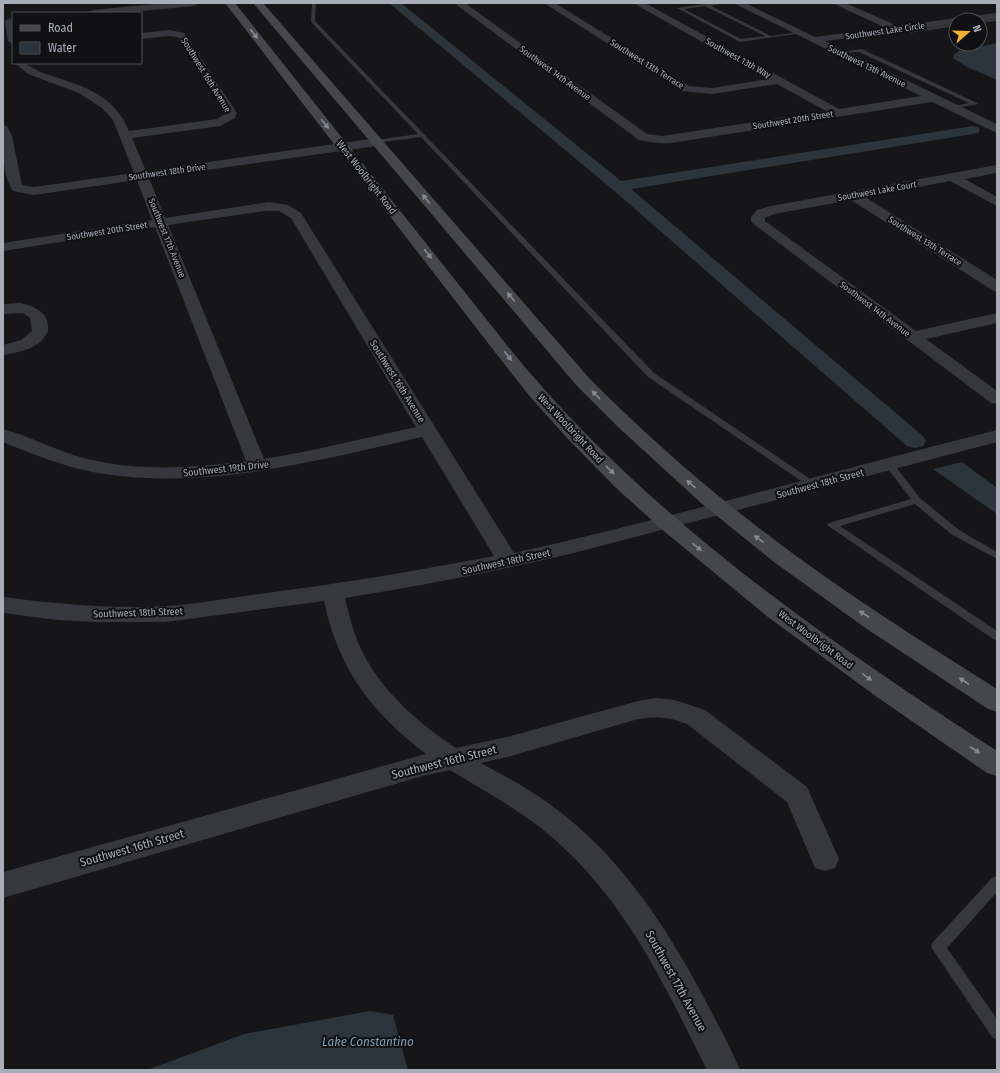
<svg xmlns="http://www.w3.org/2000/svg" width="1000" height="1073" viewBox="0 0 1000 1073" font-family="'Fira Sans Condensed',sans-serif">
<rect width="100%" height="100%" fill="#161618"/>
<!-- water -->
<path fill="#2c353c" d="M 997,43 L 997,80 L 967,67 L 953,58 L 954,54 L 959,51 Z
M 962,462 L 997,488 L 997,514 L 933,469 Z
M 370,1011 L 393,1015 L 408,1070 L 147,1070 L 244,1034 Z"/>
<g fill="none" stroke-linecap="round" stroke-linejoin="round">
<!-- canal -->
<path fill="#2c353c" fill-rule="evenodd" d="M 389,3 L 401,3 L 621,181 L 973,126 L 978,127 L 980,130 L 978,133 L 973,134 L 631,189 L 923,436 L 926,441 L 923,446 L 915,448 L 907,446 L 612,189 Z"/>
<!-- lane -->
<path fill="#37383d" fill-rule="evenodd" d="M 312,3 L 316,3 L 315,21 L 654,373 L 816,483 L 818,485 L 816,487 L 810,487 L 648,377 L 421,137 L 375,143 L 375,141 L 377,140 L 418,134 L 311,22 Z
M 711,3 L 724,3 L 711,6 L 771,36 L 800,32 L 802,33 L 740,42 L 677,8 ZM 705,6 L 765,36 L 741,39 L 684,9 Z
M 997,19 L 997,21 L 980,23 L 980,21 Z
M 956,24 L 956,26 L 909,33 L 895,29 L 897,28 L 909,31 Z
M 862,49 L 977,103 L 978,104 L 950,109 L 950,107 L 969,103 L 859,52 L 839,53 L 837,52 Z
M 889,461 L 892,462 L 920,498 L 959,530 L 997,552 L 997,559 L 951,534 L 915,504 L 840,526 L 997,631 L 997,640 L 993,639 L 827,525 L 829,523 L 911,499 L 884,464 Z
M 997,876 L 997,892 L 947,948 L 997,1019 L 997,1040 L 992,1037 L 931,947 L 933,942 L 992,878 Z"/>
<!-- street -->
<path fill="#37383d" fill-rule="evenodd" d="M 166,3 L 199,3 L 194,6 L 121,13 L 88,13 L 93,10 Z
M 454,3 L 465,3 L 647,134 L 662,136 L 826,111 L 777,84 L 712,94 L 682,91 L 544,3 L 555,3 L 689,86 L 712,88 L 768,79 L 633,3 L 645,3 L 839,109 L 921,96 L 733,3 L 745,3 L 815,37 L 886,28 L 832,3 L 845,3 L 898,26 L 956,18 L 960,20 L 956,20 L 956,24 L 825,41 L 997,124 L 997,133 L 932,102 L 671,143 C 660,144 649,142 639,140 Z
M 997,13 L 997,19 L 980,21 L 960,20 L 965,17 Z
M 10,18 L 13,19 L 13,44 L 8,41 L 5,21 Z
M 169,30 L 184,33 L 237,113 L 235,118 L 220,126 L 132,138 L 146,171 L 377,138 L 381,139 L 383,142 L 381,145 L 377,146 L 149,178 L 165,218 L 269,202 L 288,205 L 301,213 L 514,553 C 676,517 836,470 997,430 L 997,442 L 570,554 C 496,571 421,586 345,598 C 349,614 353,631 360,647 C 380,690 418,723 456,748 L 511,736 L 638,701 L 656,698 L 675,700 L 705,710 L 807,787 L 839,859 L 835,868 L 825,871 L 815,868 L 787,802 L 687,724 C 670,717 656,716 638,719 L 511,756 L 481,763 C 505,776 529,789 551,805 C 618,854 662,920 701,992 C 714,1018 729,1043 740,1070 L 707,1070 C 662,980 622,893 542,829 C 513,806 481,789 450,770 L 426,775 L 3,898 L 3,872 L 426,754 C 372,713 338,669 324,601 L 166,622 L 99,622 L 57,620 L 3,613 L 3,597 C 57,604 111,609 166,606 C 197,604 228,598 259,594 C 338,584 416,571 494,556 L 422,437 C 318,460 212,490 104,474 C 69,469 35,455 3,442 L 3,429 C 30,436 56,451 84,458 C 136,472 193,468 246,461 L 155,227 L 3,251 L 3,243 L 152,220 L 137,180 L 34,195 L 13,191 C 1,174 3,146 3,125 L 7,126 L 12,136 L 22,185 L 34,187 L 134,173 L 113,120 L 102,108 L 79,93 L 28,74 L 15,63 C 29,63 31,68 43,73 C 79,85 113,92 129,131 L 217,119 L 225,114 L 178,37 L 169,36 L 141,39 L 141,33 ZM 264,211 L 279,211 L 291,218 L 416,427 L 308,451 L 264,459 L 168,225 Z
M 997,165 L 997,173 L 965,179 L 997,197 L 997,206 L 950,181 L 865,197 L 997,280 L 997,292 L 992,290 L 851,200 L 774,214 L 765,218 L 765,221 L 916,331 L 997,313 L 997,323 L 926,339 L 997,391 L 997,404 L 991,403 L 751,222 L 751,217 L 757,210 L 771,206 Z
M 20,303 C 35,306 50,313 48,331 C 40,349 20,352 3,355 L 3,345 L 21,340 L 32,331 L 30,318 L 23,313 L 3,314 L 3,304 Z"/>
<!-- secondary -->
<path fill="#45474d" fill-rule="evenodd" d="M 225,3 L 235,3 L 510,349 C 646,516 818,634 997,751 L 997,776 L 987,773 L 877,697 L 768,617 L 665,532 L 615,487 L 568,439 L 532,399 L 498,356 Z
M 253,3 L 263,3 L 589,378 C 643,432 699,482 759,528 C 835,587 916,638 997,689 L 997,712 L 988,709 L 864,627 L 774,562 L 701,503 L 617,426 L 577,386 Z"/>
</g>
<!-- one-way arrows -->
<defs><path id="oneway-solid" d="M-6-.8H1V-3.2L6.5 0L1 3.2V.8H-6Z"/></defs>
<g fill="#858993">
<use href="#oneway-solid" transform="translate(254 34) rotate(52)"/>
<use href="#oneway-solid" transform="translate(325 124) rotate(51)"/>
<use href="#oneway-solid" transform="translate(426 199) rotate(-131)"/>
<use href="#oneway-solid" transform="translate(428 254) rotate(52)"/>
<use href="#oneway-solid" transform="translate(511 297) rotate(-131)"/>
<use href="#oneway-solid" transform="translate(508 356) rotate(52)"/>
<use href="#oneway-solid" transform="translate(596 395) rotate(-134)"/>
<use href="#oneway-solid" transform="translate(610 470) rotate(43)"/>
<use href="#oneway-solid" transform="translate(691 484) rotate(-140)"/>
<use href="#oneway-solid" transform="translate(759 539) rotate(-143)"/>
<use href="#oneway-solid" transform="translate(697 547) rotate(39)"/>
<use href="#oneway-solid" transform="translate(864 614) rotate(-147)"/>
<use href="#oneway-solid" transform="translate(867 677) rotate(36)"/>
<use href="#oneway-solid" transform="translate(964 681) rotate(-147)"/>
<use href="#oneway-solid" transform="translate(975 750) rotate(33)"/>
</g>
<g text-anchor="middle" stroke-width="4" stroke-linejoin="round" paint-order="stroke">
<!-- far-street labels -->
<g font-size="9" fill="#a8adb8" stroke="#111113">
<text transform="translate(885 31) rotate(-8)" y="3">Southwest Lake Circle</text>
<text transform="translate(738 58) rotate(29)" y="3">Southwest 13th Way</text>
<text transform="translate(647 64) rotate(32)" y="3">Southwest 13th Terrace</text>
<text transform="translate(867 66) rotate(26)" y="3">Southwest 13th Avenue</text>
<text transform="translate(555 73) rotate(36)" y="3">Southwest 14th Avenue</text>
<text transform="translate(206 75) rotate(58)" y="3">Southwest 16th Avenue</text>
<text transform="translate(793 120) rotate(-9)" y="3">Southwest 20th Street</text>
<text transform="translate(167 172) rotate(-8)" y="3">Southwest 18th Drive</text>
<text transform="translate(877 191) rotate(-10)" y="3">Southwest Lake Court</text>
<text transform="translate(107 231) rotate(-9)" y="3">Southwest 20th Street</text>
<text transform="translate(167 238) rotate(68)" y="3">Southwest 17th Avenue</text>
<text transform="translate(925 241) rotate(32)" y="3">Southwest 13th Terrace</text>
<text transform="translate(875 309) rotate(37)" y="3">Southwest 14th Avenue</text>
</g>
<!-- street labels -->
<g font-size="10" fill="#a8adb8" stroke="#111113">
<text transform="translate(367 177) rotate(52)" y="4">West Woolbright Road</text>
<text transform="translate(398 381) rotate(58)" y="4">Southwest 16th Avenue</text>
<text transform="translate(571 428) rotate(47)" y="4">West Woolbright Road</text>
<text transform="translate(226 468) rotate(-6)" y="4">Southwest 19th Drive</text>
<text transform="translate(820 483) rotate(-15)" y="4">Southwest 18th Street</text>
<text transform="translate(506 561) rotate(-12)" y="4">Southwest 18th Street</text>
<text transform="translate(138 612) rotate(-2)" y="4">Southwest 18th Street</text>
<text transform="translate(816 639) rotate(37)" y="4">West Woolbright Road</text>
</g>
<!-- near-street labels -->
<g font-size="12" fill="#a8adb8" stroke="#111113">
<text transform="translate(444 762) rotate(-14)" y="4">Southwest 16th Street</text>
<text transform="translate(132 848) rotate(-16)" y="4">Southwest 16th Street</text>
<text transform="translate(676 981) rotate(61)" y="4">Southwest 17th Avenue</text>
</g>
<!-- near-water labels -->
<g font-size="13" font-style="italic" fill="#7f9bb3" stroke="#111113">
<text x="368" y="1046">Lake Constantino</text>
</g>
</g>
<!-- border -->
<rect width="1000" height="1073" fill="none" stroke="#a8adb8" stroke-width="8"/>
<!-- legend -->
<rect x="12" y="12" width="130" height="52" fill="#111113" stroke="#4d4f55"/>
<rect x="20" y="25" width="20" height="6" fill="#45474d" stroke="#4d4f55"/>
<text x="48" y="32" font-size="12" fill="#a8adb8">Road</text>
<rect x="20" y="42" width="20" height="12" fill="#2c353c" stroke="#4d4f55"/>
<text x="48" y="52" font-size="12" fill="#a8adb8">Water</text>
<!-- north arrow -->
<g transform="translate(968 32) rotate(70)"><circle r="19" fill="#111113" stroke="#4d4f55"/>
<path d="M0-3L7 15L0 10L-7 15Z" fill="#f2b134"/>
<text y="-6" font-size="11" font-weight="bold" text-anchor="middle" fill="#a8adb8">N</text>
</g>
</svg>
